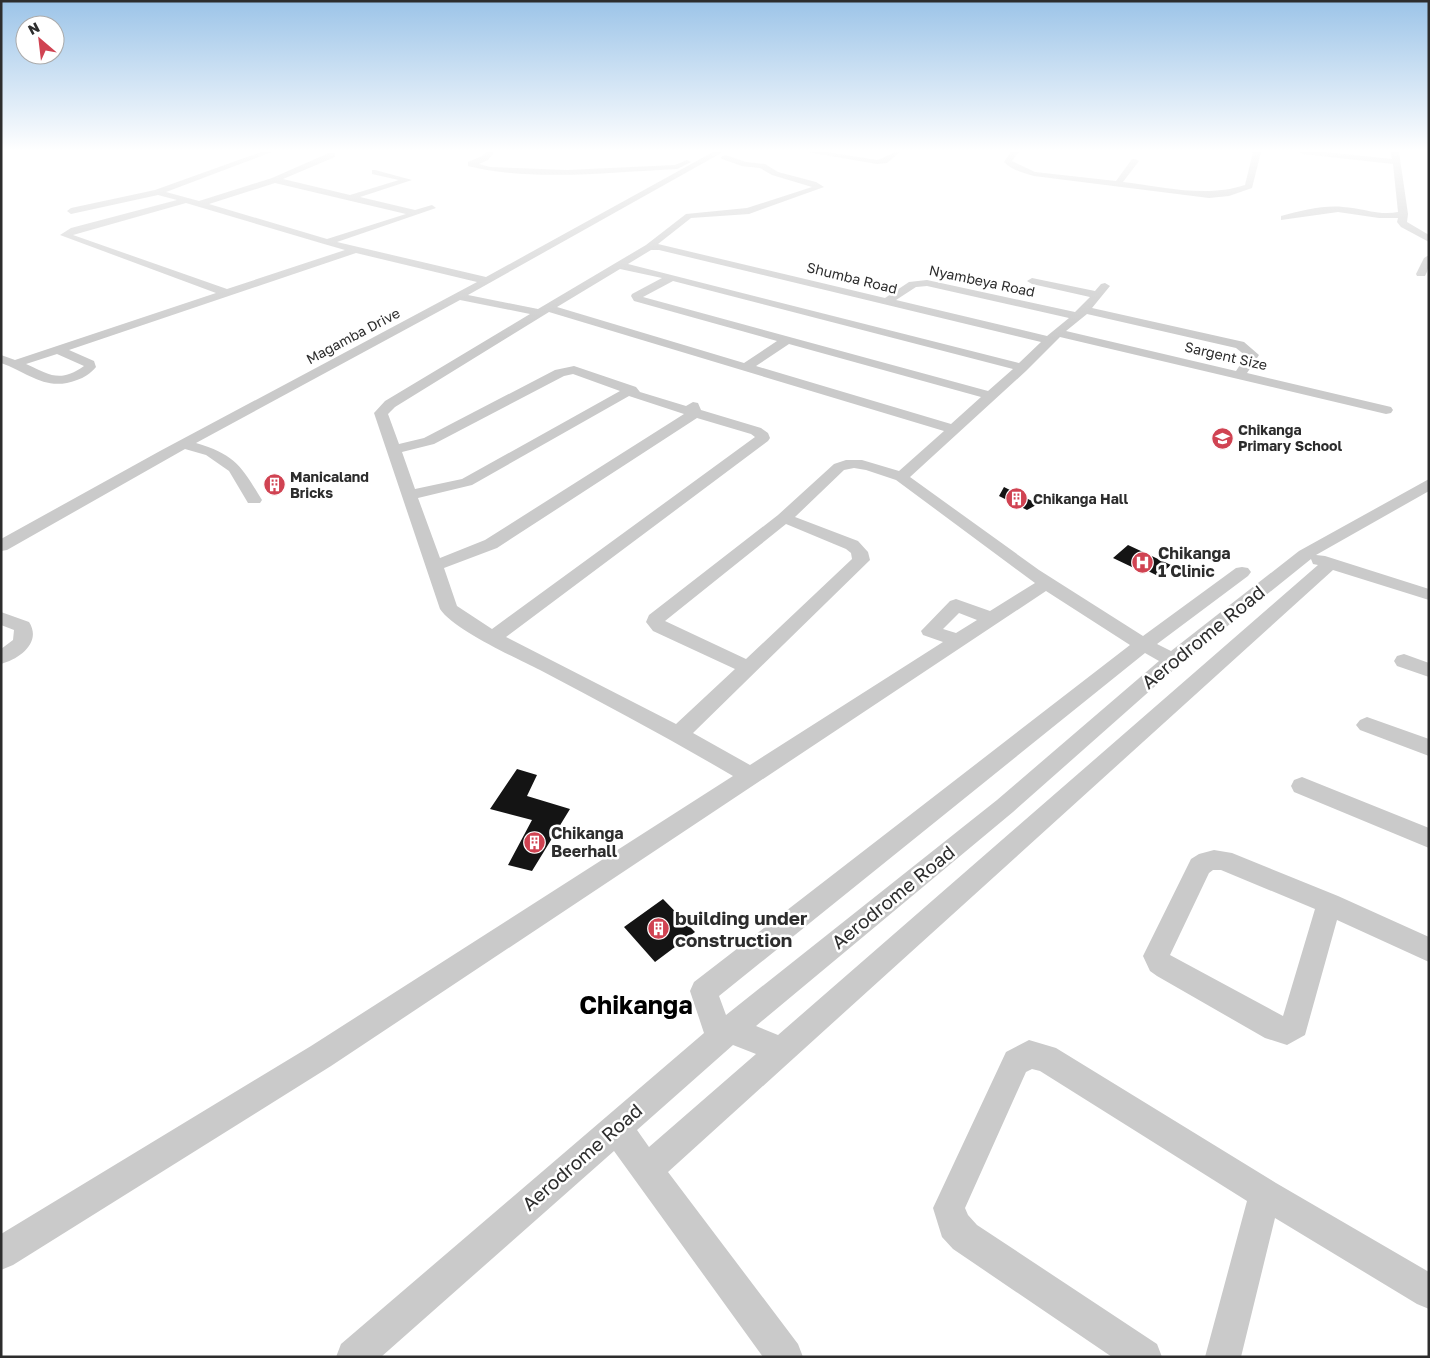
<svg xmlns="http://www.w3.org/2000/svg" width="1430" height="1358" viewBox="0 0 1430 1358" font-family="'Golos Text',sans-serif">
<rect width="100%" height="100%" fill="#fff"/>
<!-- building -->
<path fill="#141414" d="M 1004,487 L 1038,504 L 1027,510 L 999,496 Z
M 1128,545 L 1171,565 L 1158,576 L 1138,566 L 1134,568 L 1113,558 Z
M 517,769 L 537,775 L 527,796 L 570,809 L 532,871 L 508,865 L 532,820 L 490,809 Z
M 663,899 L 695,932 L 655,962 L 624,927 Z"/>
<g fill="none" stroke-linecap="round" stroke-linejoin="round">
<!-- minor -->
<path fill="#cacaca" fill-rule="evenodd" d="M 261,152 L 272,152 L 166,192 L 199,201 L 272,178 L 329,153 L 335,153 L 335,157 L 283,179 L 350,195 L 399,180 L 372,174 L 372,170 L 375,170 L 412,180 L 360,197 L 415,210 L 432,205 L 436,208 L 337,242 L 486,277 L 713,152 L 723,152 L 468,295 L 538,309 L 646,245 L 686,214 L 747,208 L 812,187 L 772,175 L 760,168 L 742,166 L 722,159 L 721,157 L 725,155 L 746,162 L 765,164 L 778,172 L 816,182 L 824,187 L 749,214 L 691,218 L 658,244 L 885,298 L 909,282 L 927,280 L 1075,312 L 1090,297 L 1032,284 L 1027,281 L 1032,278 L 1095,291 L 1101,284 L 1105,283 L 1110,286 L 1092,308 L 1244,342 L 1259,355 L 1247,373 L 1391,407 L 1393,410 L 1391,413 L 1386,414 L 1060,337 L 1026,371 L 910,477 L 1039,570 L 1143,636 L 1236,568 L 1242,567 L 1248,568 L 1251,572 L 1248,576 L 1157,644 L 1171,651 L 1299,551 L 1429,479 L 1429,491 L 1316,555 L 1325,556 L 1429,589 L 1429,600 L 1333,570 L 668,1172 L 798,1344 L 803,1357 L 763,1357 L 614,1151 L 381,1357 L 336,1357 L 341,1344 L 704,1033 L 690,991 L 694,982 L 1130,645 L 1046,591 L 331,1066 L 13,1265 L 1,1270 L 1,1234 L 311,1046 L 733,776 C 670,739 605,704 540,670 C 516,658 454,630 440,609 L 374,413 L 385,401 L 530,314 L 460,300 L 196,443 C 236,455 241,466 262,500 L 260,503 L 248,503 L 229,471 L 206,455 L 185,449 L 7,550 L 1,551 L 1,539 L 160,451 L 477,282 L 356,253 L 69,350 L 94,361 L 96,367 C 91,373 84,378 77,380 C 46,392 29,373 1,363 L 1,355 L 15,360 L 216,293 L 60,235 L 71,228 L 177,200 L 158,195 L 71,214 L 67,211 L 71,208 L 155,190 ZM 275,183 L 406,214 L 327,239 L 209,204 ZM 186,203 L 324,244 L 345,250 L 227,289 L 73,235 ZM 651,250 L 659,250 L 1041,342 L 1019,363 L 628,264 ZM 620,269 L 662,278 L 632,294 L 631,296 L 634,301 L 777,341 L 744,363 L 557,307 ZM 673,281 L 1013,369 L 988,391 L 643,297 ZM 927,286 L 1069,318 L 1047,336 L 896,300 L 916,287 ZM 549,312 L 944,431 L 899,471 L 862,460 L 846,460 L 834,464 L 778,515 L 649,615 L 646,622 L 653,631 L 735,669 L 676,724 L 506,637 L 768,441 L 770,438 L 768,433 L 761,428 L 701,410 L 698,403 L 693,402 L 686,406 L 640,392 L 636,387 L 574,366 L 555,370 L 424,438 L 399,444 L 388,414 L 395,407 ZM 1087,314 L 1236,348 L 1246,356 L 1236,371 L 1066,331 ZM 789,344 L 981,397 L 951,424 L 756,366 ZM 57,354 L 84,366 C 60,383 50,375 26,364 ZM 573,374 L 620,391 L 462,479 L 415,489 L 402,452 L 434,444 L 564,376 ZM 629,396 L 684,414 L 485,540 L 440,558 L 418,498 L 472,485 ZM 697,418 L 751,434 L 755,437 L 492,629 L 457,606 L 444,568 L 497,548 ZM 854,468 L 866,470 L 896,480 L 1035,583 L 990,611 L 956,599 L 950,601 L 921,631 L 923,635 L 943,642 L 750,765 L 693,733 L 870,560 L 868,552 L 858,541 L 795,517 L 844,470 ZM 786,524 L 846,549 L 851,553 L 852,559 L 746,659 L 665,621 ZM 1311,559 L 1313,564 L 1318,565 L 778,1035 L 756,1026 L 1013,812 L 1179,665 ZM 959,613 L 977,620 L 956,633 L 943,629 ZM 1145,653 L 1159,661 L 997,800 L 726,1015 L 719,996 ZM 733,1045 L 756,1054 L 649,1147 L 637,1130 Z
M 486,152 L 494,152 L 488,160 L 479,164 L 490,167 L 567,170 L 675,165 L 687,160 L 691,162 L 677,169 C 613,172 530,182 468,166 L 468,162 L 482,156 Z
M 807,152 L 827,152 L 877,160 C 886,158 890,152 900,152 L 887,163 L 877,164 Z
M 1011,152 L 1019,152 L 1012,161 L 1035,172 L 1116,181 L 1132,159 L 1135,159 L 1139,161 L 1123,182 C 1164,187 1206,198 1245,185 L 1253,152 L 1261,152 L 1252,188 L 1229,196 L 1209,198 L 1034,176 C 1023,173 1012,170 1004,162 Z
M 1299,152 L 1325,152 L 1392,159 L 1391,152 L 1399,152 L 1408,214 L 1407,222 L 1429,235 L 1429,242 L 1401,227 L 1397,222 L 1398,218 L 1379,218 L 1338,212 L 1281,220 L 1281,216 C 1301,211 1323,205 1343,207 C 1362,208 1380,216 1398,212 L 1393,164 L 1303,154 Z
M 1429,255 C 1429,263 1429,269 1425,276 L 1417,276 L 1416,274 L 1424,258 Z
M 1,612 L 29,622 C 42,642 20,659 1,664 L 1,649 L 13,640 L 14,630 L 1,625 Z
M 1404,654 L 1429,663 L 1429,677 L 1397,666 L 1394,661 L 1397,656 Z
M 1367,717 L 1429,739 L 1429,756 L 1360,730 L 1356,725 L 1360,720 Z
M 1302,777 L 1429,828 L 1429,848 L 1294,792 L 1291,786 L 1294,780 Z
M 1214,850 L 1232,853 L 1338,896 L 1429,937 L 1429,962 L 1337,920 L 1305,1035 L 1287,1045 L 1265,1038 L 1157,976 L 1150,971 L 1143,956 L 1191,859 L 1199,854 ZM 1213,870 L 1221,870 L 1315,909 L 1283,1016 L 1170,955 L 1209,873 Z
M 1029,1040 L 1056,1048 L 1276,1183 L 1429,1272 L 1429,1309 L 1417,1304 L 1275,1218 L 1241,1357 L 1205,1357 L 1247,1201 L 1040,1071 L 1032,1069 L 1026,1072 L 965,1208 L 968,1215 L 977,1225 L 1157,1344 L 1162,1357 L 1112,1357 L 953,1249 L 942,1237 L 933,1208 L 1006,1052 Z"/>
</g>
<!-- sky -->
<linearGradient id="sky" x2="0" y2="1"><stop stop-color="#9cc4e8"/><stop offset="0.44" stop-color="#fff"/><stop offset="1" stop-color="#fff" stop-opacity="0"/></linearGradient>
<rect width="1430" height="342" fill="url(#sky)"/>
<!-- icons -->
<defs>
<symbol id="school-disc" viewBox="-11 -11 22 22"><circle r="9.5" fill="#d04352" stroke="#fff"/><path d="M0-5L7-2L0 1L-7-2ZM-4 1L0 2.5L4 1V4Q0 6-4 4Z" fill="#fff"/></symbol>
<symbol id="building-disc" viewBox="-11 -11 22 22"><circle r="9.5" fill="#d04352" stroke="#fff"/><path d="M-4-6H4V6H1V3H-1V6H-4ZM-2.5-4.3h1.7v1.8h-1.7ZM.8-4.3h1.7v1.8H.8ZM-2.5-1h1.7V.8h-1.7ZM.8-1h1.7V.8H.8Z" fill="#fff"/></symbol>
<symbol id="hospital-disc" viewBox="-11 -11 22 22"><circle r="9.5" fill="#d04352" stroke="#fff"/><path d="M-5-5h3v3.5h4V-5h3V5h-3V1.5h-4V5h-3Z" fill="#fff"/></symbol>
</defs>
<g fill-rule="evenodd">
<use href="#school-disc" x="1210" y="426" width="25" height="25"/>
<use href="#building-disc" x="262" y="472" width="25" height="25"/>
<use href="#building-disc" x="1004" y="486" width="25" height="25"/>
<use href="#hospital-disc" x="1130" y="550" width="25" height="25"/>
<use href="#building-disc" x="522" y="830" width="25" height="25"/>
<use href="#building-disc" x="646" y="916" width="25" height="25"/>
</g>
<g text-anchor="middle" stroke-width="5" stroke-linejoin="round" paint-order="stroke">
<!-- far-street labels -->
<g font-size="14" fill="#2d2d2d" stroke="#fff">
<text transform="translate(852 278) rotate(14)" y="5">Shumba Road</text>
<text transform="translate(982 281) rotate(12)" y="5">Nyambeya Road</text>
<text transform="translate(353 336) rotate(-28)" y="5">Magamba Drive</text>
<text transform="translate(1226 356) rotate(13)" y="5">Sargent Size</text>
</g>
<!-- far-poi labels -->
<g font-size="14" font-weight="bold" fill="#2d2d2d" stroke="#fff" text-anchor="start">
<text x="1238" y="435">Chikanga<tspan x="1238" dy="16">Primary School</tspan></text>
<text x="290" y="482">Manicaland<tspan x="290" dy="16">Bricks</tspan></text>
<text x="1033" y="504">Chikanga Hall</text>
</g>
<!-- poi labels -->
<g font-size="16" font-weight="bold" fill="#2d2d2d" stroke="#fff" text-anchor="start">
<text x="1158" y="559">Chikanga<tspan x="1158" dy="18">1 Clinic</tspan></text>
<text x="551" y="839">Chikanga<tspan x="551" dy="18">Beerhall</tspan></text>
</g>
<!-- near-street labels -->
<g font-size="19" fill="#2d2d2d" stroke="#fff">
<text transform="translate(1203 637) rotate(-39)" y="7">Aerodrome Road</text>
<text transform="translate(893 897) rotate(-39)" y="7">Aerodrome Road</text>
<text transform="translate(582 1157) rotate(-41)" y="7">Aerodrome Road</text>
</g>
<!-- near-poi labels -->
<g font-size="19" font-weight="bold" fill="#2d2d2d" stroke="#fff" text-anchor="start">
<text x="675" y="925">building under<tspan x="675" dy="22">construction</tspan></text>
</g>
<!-- near-district labels -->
<g font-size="25" font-weight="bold" fill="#000" stroke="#fff">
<text x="636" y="1014">Chikanga</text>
</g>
</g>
<!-- border -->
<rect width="1430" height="1358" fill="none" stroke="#2d2d2d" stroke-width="5"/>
<!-- north arrow -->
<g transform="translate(40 40) rotate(332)"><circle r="24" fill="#ffffff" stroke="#ababab"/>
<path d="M0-4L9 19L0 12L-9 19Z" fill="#d04352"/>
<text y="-8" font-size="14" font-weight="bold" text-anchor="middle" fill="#2d2d2d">N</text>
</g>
</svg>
